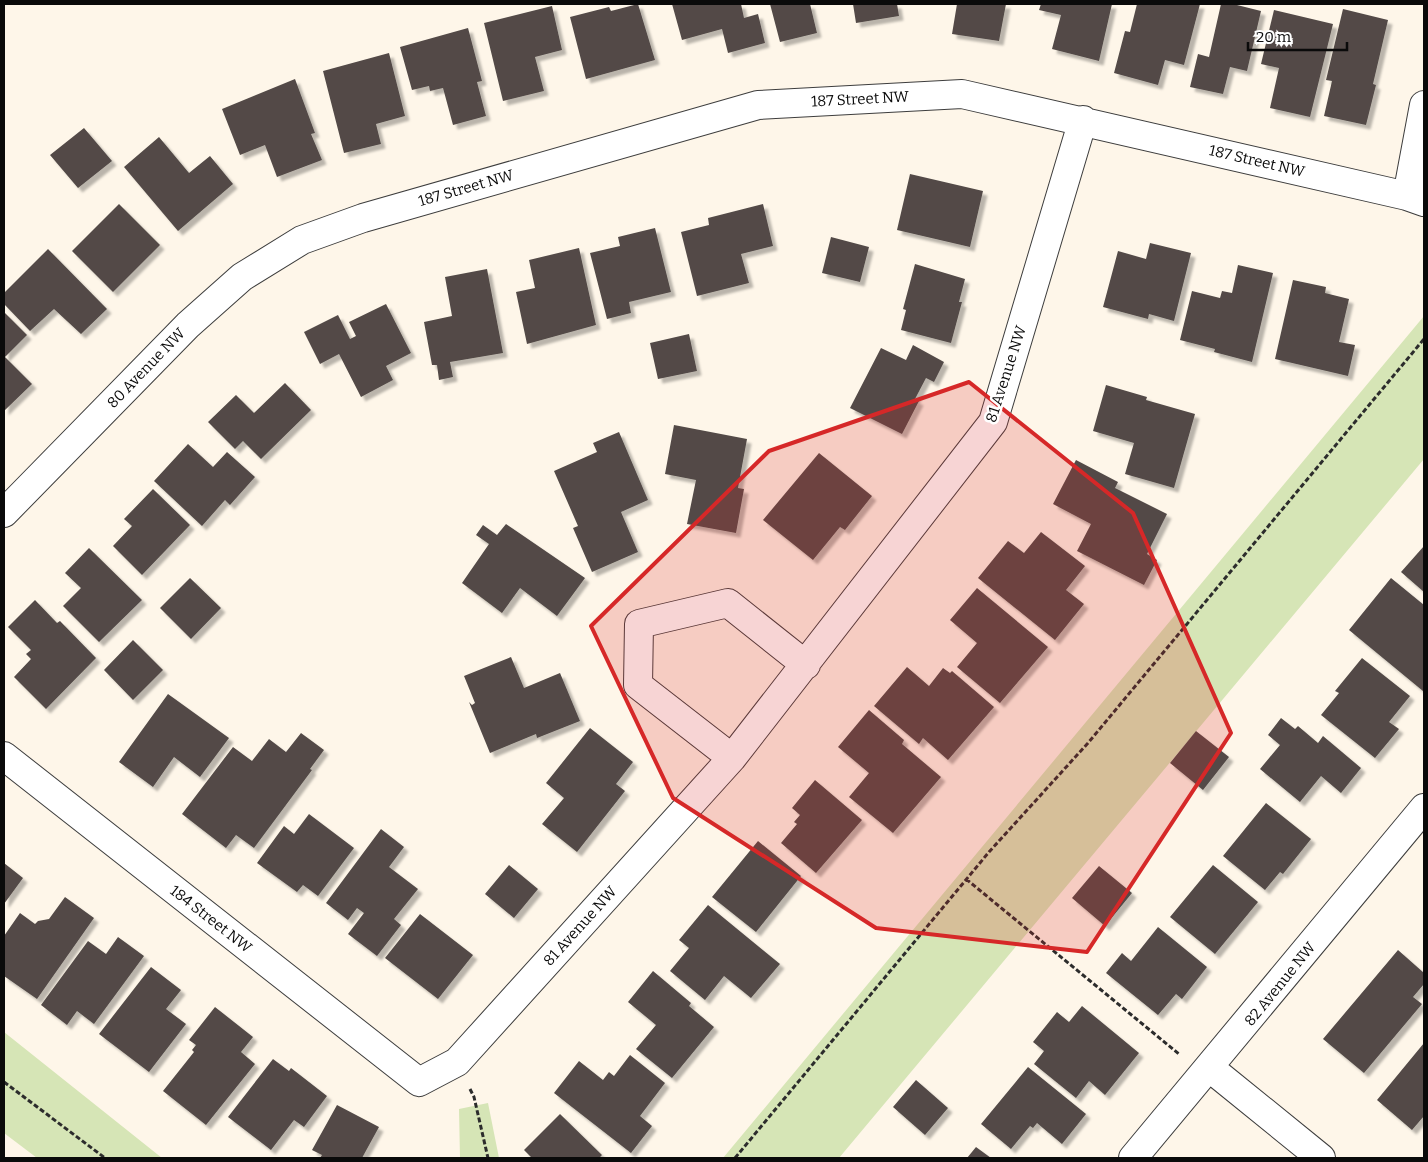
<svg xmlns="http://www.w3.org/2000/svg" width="1428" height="1162" viewBox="0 0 1428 1162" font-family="Bitter,serif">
<defs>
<filter id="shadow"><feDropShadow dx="4.5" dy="4.5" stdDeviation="1" flood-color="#0004"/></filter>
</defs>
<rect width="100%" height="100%" fill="#fef6e9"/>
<!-- green -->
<path fill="#d6e5b6" d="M 1424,316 L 1424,459 L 839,1158 L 723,1158 Z
M 4,1032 L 162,1158 L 37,1158 L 4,1133 Z
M 488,1103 L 499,1158 L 460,1158 L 459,1109 Z"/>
<!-- building -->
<path fill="#524a47" filter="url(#shadow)" d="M 638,4 L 655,60 L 586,79 L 570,17 L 609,7 L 611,11 Z
M 672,4 L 741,4 L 744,18 L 758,14 L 765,43 L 728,53 L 722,29 L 682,40 Z
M 770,4 L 810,4 L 817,33 L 780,42 Z
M 853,4 L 897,4 L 899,16 L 856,23 Z
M 957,4 L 1006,4 L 999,41 L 952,34 Z
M 1041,4 L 1112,4 L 1099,61 L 1052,49 L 1061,15 L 1039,10 Z
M 1137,4 L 1200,4 L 1184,65 L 1165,60 L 1158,85 L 1114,73 L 1125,31 L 1130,32 Z
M 1221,4 L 1233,4 L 1261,11 L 1247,71 L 1230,67 L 1223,94 L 1190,87 L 1198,54 L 1209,57 Z
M 552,6 L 562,50 L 535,57 L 544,91 L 503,101 L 484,23 Z
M 1343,9 L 1388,20 L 1373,84 L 1376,85 L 1366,125 L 1324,116 L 1332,81 L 1326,80 Z
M 1274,10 L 1333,24 L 1310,117 L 1270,108 L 1279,68 L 1261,64 Z
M 468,28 L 482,81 L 477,82 L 486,116 L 453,125 L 443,88 L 430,91 L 429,86 L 412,90 L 400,47 Z
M 389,53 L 405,116 L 376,124 L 381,144 L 344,153 L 323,71 Z
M 295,79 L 315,133 L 311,134 L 322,160 L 277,177 L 265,145 L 240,155 L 222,109 Z
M 84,128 L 112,161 L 78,188 L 50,155 Z
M 159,137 L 189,173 L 210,156 L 233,184 L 178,231 L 124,167 Z
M 910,174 L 983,191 L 970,247 L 897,230 Z
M 119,204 L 160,245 L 113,292 L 72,251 Z
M 763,204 L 773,246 L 741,254 L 749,283 L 697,296 L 681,232 L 709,225 L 708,218 Z
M 655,228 L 671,292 L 629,302 L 631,313 L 607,319 L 590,253 L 620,246 L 618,237 Z
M 831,237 L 869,247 L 860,282 L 822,273 Z
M 1150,243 L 1191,253 L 1174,321 L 1149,314 L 1148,319 L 1103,307 L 1118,251 L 1146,259 Z
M 579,248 L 596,325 L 527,344 L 516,292 L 535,288 L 529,260 Z
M 48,249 L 107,309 L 81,334 L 54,309 L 30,331 L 4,304 L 4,293 Z
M 915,264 L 965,279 L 959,302 L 962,302 L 951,343 L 901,330 L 906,310 L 903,309 Z
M 1238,265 L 1273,273 L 1252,362 L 1214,352 L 1215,349 L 1180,340 L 1192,291 L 1220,298 L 1222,291 L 1232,293 Z
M 487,269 L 503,353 L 450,362 L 453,377 L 439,380 L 437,365 L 432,365 L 424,322 L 452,316 L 445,277 Z
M 1293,280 L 1326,287 L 1325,293 L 1349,299 L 1339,342 L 1355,345 L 1348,376 L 1275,359 Z
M 386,304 L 411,353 L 386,366 L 393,380 L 361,397 L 339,354 L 320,364 L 304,332 L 338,315 L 350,339 L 356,336 L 349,322 Z
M 4,312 L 27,335 L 5,357 L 32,384 L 4,411 Z
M 689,334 L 697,371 L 658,379 L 650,343 Z
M 913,345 L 944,362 L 934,382 L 926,378 L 915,399 L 919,401 L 902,434 L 850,408 L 881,348 L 906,360 Z
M 285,383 L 311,410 L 261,459 L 243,441 L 235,449 L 208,422 L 236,395 L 254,413 Z
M 1106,385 L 1147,397 L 1146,400 L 1195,414 L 1174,488 L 1125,474 L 1134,443 L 1093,431 Z
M 674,425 L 747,439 L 738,488 L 744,489 L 736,533 L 687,524 L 696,480 L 665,474 Z
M 619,432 L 648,500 L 621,512 L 638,552 L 592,572 L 573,528 L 578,526 L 554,471 L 597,452 L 593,443 Z
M 188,444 L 213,467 L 227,452 L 255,477 L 230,505 L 225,500 L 202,526 L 154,481 Z
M 819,453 L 872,496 L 845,530 L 840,527 L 813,560 L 763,520 Z
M 1076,460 L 1118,482 L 1115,488 L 1167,514 L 1147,554 L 1157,560 L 1144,585 L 1077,551 L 1091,524 L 1053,504 Z
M 153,489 L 190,525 L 142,575 L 113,546 L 132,526 L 124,519 Z
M 506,524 L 585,578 L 557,616 L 520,588 L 502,613 L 462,583 L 489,544 L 476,535 L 483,525 L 497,535 Z
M 1041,532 L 1085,566 L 1066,590 L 1084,604 L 1055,640 L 978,578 L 1008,541 L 1024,553 Z
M 1424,546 L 1424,592 L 1401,572 Z
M 89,548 L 142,600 L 99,642 L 63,606 L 81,588 L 65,573 Z
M 190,578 L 221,608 L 191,639 L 160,608 Z
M 1391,578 L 1424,605 L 1423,691 L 1349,630 Z
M 977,588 L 1048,647 L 1000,703 L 957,667 L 977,643 L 950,620 Z
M 35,600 L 57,623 L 60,621 L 96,658 L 46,709 L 14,677 L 31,659 L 26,654 L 31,650 L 8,627 Z
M 133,640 L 163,670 L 133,700 L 104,670 Z
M 511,657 L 524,688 L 560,673 L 580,721 L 537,738 L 536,734 L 490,753 L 469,702 L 472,705 L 475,703 L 464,676 Z
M 1362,658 L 1410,696 L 1389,722 L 1399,729 L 1375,758 L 1321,715 L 1339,693 L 1335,691 Z
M 907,667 L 929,686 L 943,668 L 950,673 L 952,671 L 994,707 L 948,760 L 923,738 L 919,744 L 874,706 Z
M 168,694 L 229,738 L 200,777 L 174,757 L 153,787 L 119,762 Z
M 869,710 L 904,740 L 902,744 L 941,777 L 893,833 L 849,797 L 869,773 L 838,747 Z
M 1281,718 L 1295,729 L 1298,726 L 1318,743 L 1323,736 L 1361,768 L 1341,793 L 1321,776 L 1300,802 L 1260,769 L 1280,745 L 1268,735 Z
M 590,728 L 633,762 L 616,784 L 625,791 L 577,852 L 542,824 L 564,798 L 546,783 Z
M 1196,731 L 1229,757 L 1203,790 L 1170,763 Z
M 301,733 L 324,750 L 310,769 L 312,770 L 254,848 L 236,835 L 226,848 L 182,814 L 233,747 L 252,761 L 269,739 L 286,752 Z
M 815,780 L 862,820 L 816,873 L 781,843 L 797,824 L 794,822 L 800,815 L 792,808 Z
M 1266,803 L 1311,839 L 1283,874 L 1280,872 L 1265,890 L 1223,856 Z
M 309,814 L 354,848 L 318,896 L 303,885 L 297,892 L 257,863 L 284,826 L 294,834 Z
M 381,829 L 404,847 L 389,867 L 418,889 L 394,919 L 401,925 L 377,956 L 348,934 L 364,913 L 357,908 L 348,920 L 326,903 Z
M 758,841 L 801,876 L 756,932 L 712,897 Z
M 4,863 L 23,878 L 4,904 Z
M 509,865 L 538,889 L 514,918 L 485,894 Z
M 1213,865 L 1258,902 L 1215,954 L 1170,917 Z
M 1099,866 L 1132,893 L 1105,926 L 1072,898 Z
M 65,897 L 94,918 L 37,999 L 4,976 L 4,936 L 20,913 L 35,924 L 38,921 L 49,919 Z
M 708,905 L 780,964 L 751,998 L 724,976 L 705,1000 L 670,971 L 689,948 L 679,940 Z
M 420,914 L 473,955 L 438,999 L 385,958 Z
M 1158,927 L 1207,967 L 1182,999 L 1176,994 L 1158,1015 L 1106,973 L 1122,953 L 1131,961 Z
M 118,937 L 144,956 L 94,1024 L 77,1011 L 67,1025 L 41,1005 L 88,941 L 106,954 Z
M 1398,950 L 1424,973 L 1424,984 L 1413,997 L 1422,1004 L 1364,1073 L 1323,1039 Z
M 151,967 L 181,990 L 166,1009 L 186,1024 L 149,1072 L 99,1034 Z
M 653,971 L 691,1003 L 689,1006 L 714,1027 L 672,1078 L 636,1049 L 656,1025 L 628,1002 Z
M 1082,1006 L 1139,1053 L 1105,1095 L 1089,1081 L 1076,1098 L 1034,1064 L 1044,1051 L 1033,1042 L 1057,1012 L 1069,1022 Z
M 215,1007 L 253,1037 L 241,1052 L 255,1064 L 206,1125 L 163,1091 L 194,1052 L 192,1050 L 196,1045 L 189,1040 Z
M 1424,1043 L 1424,1116 L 1412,1130 L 1377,1100 Z
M 630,1055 L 665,1083 L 640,1116 L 652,1126 L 631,1153 L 554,1093 L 579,1061 L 603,1080 L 609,1072 L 614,1076 Z
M 273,1059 L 289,1071 L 291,1068 L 327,1096 L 304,1127 L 294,1120 L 271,1150 L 228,1117 Z
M 1028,1067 L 1086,1114 L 1062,1144 L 1037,1123 L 1033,1128 L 1030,1126 L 1011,1149 L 981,1124 Z
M 916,1080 L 948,1108 L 925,1135 L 893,1107 Z
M 337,1105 L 379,1127 L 362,1158 L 320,1158 L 322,1155 L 312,1150 Z
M 560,1114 L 602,1155 L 599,1158 L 530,1158 L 531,1157 L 524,1150 Z
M 976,1147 L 991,1158 L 967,1158 Z"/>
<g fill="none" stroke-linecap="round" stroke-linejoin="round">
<defs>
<path id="street" d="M 1407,196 L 1424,105
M 4,513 L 188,325 L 242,277 L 302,240 L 363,218 L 758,105 L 962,94 L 1407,196 L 1424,202
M 4,756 L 419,1082 L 457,1062 L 732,758 L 993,422 L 1083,120
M 732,758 L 638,685 L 639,624 L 728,603 L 806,665
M 1210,1068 L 1321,1158
M 1133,1158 L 1424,808"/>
</defs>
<!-- street casing -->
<use href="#street" stroke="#3d3d3d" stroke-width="30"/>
<!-- path -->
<path stroke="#2c2c2c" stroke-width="3" stroke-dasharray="5 2.5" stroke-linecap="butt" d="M 966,879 L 1179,1054
M 4,1082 L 105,1158
M 470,1089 L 474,1097 L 488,1158
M 735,1158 L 989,852 L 1088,743 L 1424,339"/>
<!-- street -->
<use href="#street" stroke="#fff" stroke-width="28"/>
</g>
<!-- marked area -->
<path fill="#d62828" fill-opacity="0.2" stroke="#d62828" stroke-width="4" stroke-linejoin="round" d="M 969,382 L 1133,513 L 1231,733 L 1087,952 L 876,928 L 673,798 L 591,626 L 769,451 Z"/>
<g text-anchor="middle" stroke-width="5" stroke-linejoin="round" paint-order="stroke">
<!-- street labels -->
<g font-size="15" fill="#0a0a0a" stroke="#fff">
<text transform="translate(860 99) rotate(-3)" y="5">187 Street NW</text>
<text transform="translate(1257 161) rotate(13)" y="5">187 Street NW</text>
<text transform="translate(466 188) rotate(-16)" y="5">187 Street NW</text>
<text transform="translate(146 368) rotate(-46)" y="5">80 Avenue NW</text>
<text transform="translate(1006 374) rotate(-72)" y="5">81 Avenue NW</text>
<text transform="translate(211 919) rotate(38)" y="5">184 Street NW</text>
<text transform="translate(580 926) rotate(-48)" y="5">81 Avenue NW</text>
<text transform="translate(1280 984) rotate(-51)" y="5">82 Avenue NW</text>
</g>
</g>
<!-- border -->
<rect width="1428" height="1162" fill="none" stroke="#0a0a0a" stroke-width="10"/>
<!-- scale -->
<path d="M1248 42v8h99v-8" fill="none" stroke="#0a0a0a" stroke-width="2.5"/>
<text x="1256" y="42" font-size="15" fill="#0a0a0a" stroke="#ffffff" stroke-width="4" paint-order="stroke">20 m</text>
</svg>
